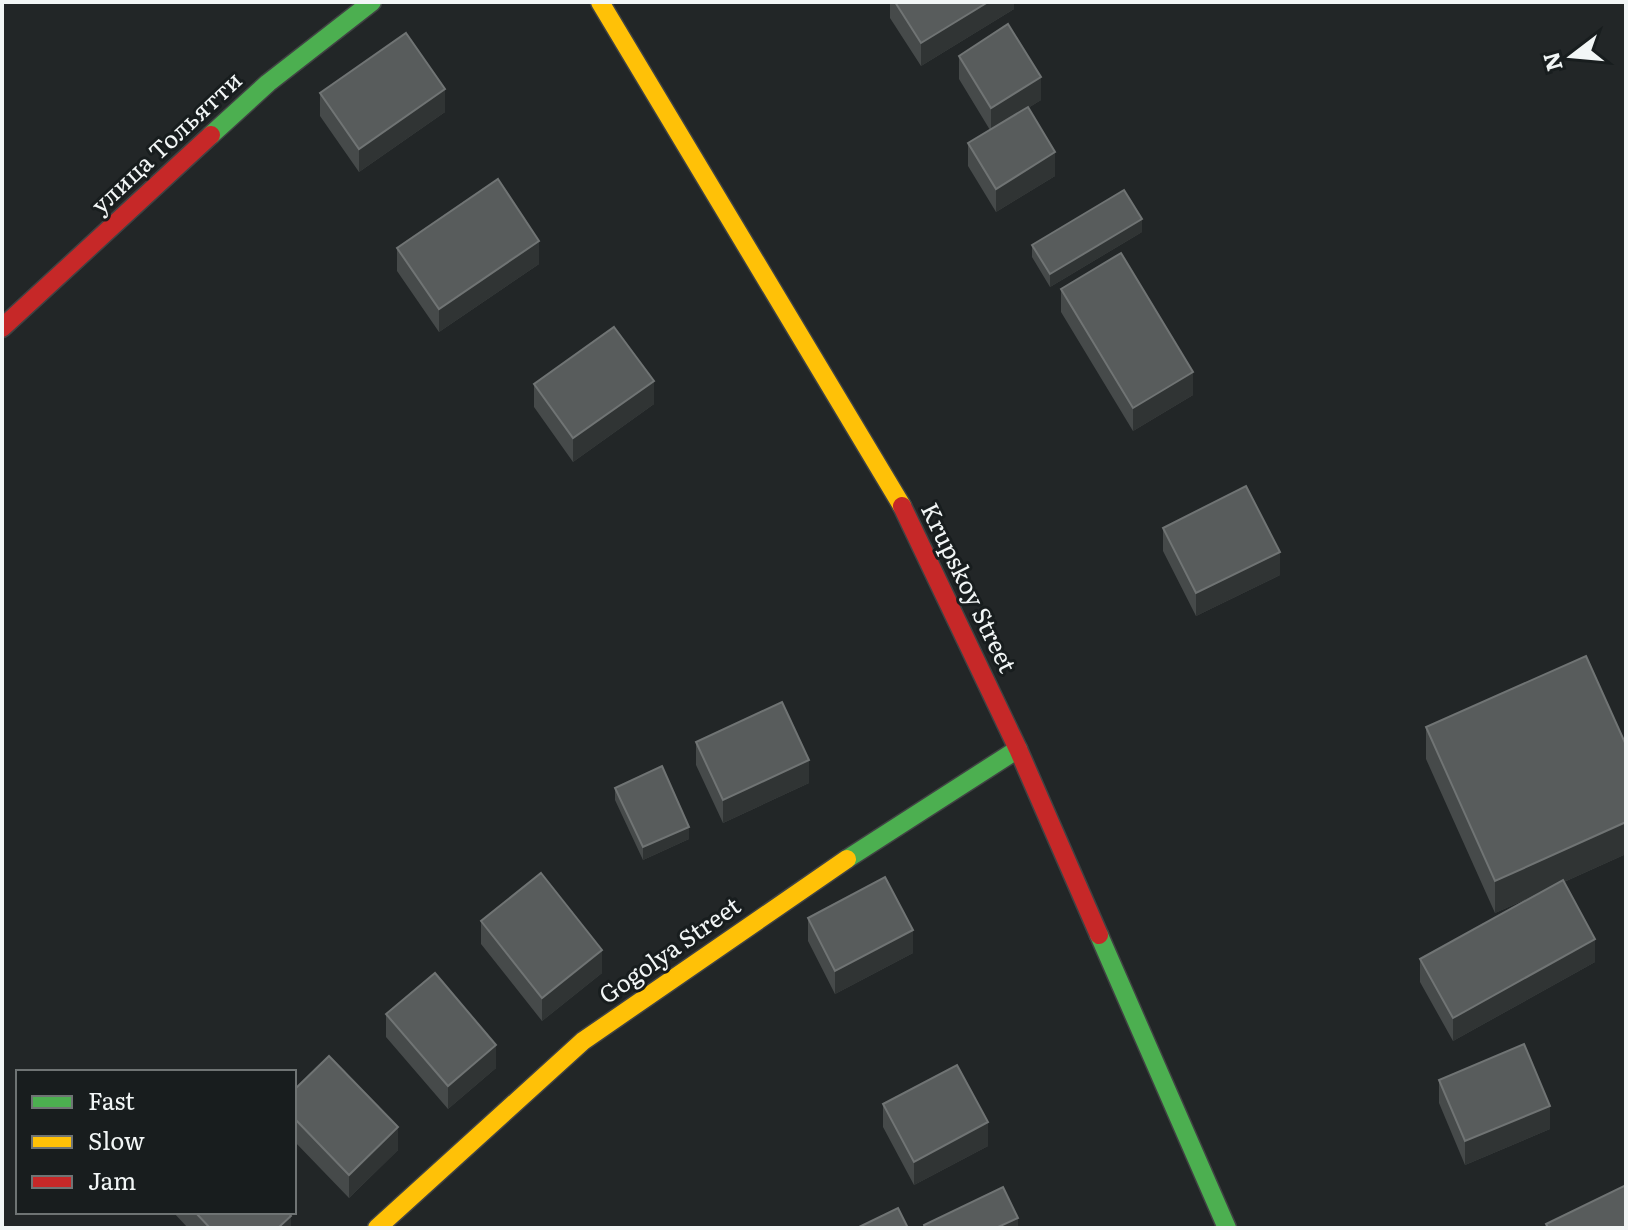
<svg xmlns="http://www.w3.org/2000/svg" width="1628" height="1230" viewBox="0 0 1628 1230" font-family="Literata,serif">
<rect width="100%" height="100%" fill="#222627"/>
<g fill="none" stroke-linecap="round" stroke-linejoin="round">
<defs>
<path id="fast" d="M 211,135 L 268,83 L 372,2
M 847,859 L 1018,749
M 1099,935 L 1227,1228"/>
<path id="slow" d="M 600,2 L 902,506
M 377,1228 L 583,1041 L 847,859"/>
<path id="jam" d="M 2,328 L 211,135
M 902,506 L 1018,749 L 1099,935"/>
</defs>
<!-- fast casing -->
<use href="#fast" stroke="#404243" stroke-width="21"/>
<!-- slow casing -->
<use href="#slow" stroke="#404243" stroke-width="21"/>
<!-- jam casing -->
<use href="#jam" stroke="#404243" stroke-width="21"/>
<!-- fast -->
<use href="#fast" stroke="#4caf50" stroke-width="18"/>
<!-- slow -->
<use href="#slow" stroke="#ffc107" stroke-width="18"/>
<!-- jam -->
<use href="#jam" stroke="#c62828" stroke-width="18"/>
</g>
<!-- wall -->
<path fill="#464a4a" d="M 890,2 L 1014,2 L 1014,9 L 921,66 L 890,18 Z
M 959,56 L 1041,100 L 1028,108 L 1055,176 L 996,212 L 968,166 L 968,143 L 990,130 L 959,79 Z
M 320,93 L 445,112 L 359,172 L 320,116 Z
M 1142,232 L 1050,287 L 1032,257 L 1032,245 Z
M 397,248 L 539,264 L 439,332 L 397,271 Z
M 1061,289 L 1193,395 L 1133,431 L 1061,312 Z
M 534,384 L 654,404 L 573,462 L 534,407 Z
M 1163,528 L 1280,575 L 1196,616 L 1163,551 Z
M 1426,727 L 1626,745 L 1626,854 L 1564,882 L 1595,962 L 1453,1041 L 1420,982 L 1420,959 L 1538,894 L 1495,913 L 1426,759 Z
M 696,742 L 809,783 L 723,823 L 696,765 Z
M 615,788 L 689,839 L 643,860 L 615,800 Z
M 808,918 L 913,953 L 835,994 L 808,941 Z
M 481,921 L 602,973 L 542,1021 L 481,944 Z
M 386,1014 L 496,1068 L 448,1109 L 386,1037 Z
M 1439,1080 L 1550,1129 L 1465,1165 L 1439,1103 Z
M 294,1090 L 398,1150 L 349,1198 L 294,1141 Z
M 883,1104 L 988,1146 L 914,1185 L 883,1127 Z
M 173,1212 L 288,1212 L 291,1228 L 188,1228 Z"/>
<!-- shaded-wall -->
<path fill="#303434" d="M 988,2 L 1014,2 L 1014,9 L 921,66 L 921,43 Z
M 1041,77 L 1041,100 L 991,131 L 991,108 Z
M 445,89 L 445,112 L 359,172 L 359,149 Z
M 1055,152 L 1055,176 L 996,212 L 996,189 Z
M 1142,219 L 1142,232 L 1050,287 L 1050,274 Z
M 539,241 L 539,264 L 439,332 L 439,309 Z
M 1193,372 L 1193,395 L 1133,431 L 1133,408 Z
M 654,381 L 654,404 L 573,462 L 573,438 Z
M 1280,552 L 1280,575 L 1196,616 L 1196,593 Z
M 809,760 L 809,783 L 723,823 L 723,800 Z
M 1626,822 L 1626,854 L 1495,913 L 1495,881 Z
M 689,827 L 689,839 L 643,860 L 643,847 Z
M 913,930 L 913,953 L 835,994 L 835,971 Z
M 1595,939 L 1595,962 L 1453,1041 L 1453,1018 Z
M 602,950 L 602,973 L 542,1021 L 542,998 Z
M 496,1045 L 496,1068 L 448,1109 L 448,1086 Z
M 1550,1106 L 1550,1129 L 1465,1165 L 1465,1141 Z
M 988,1122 L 988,1146 L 914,1185 L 914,1162 Z
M 398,1127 L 398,1150 L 349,1198 L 349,1175 Z
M 291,1216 L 291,1228 L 278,1228 Z
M 1018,1218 L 1018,1228 L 996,1228 Z"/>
<!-- building -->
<path fill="#585c5c" stroke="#707474" stroke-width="2" d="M 895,2 L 988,2 L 921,43 Z
M 1008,24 L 1041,77 L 991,108 L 959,56 Z
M 406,33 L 445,89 L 359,149 L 320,93 Z
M 1028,107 L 1055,152 L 996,189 L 968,143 Z
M 498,179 L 539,241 L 439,309 L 397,248 Z
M 1124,190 L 1142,219 L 1050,274 L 1032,245 Z
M 1121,253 L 1193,372 L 1133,408 L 1061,289 Z
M 614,327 L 654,381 L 573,438 L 534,384 Z
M 1246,486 L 1280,552 L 1196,593 L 1163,528 Z
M 1586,656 L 1626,745 L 1626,822 L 1495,881 L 1426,727 Z
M 782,702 L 809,760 L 723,800 L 696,742 Z
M 662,766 L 689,827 L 643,847 L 615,788 Z
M 541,873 L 602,950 L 542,998 L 481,921 Z
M 885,877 L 913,930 L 835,971 L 808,918 Z
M 1563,880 L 1595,939 L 1453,1018 L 1420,959 Z
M 435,973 L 496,1045 L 448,1086 L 386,1014 Z
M 1524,1044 L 1550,1106 L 1465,1141 L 1439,1080 Z
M 329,1056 L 398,1127 L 349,1175 L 294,1118 L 294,1090 Z
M 957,1065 L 988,1122 L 914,1162 L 883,1104 Z
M 1626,1185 L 1626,1228 L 1548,1228 L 1546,1224 Z
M 1003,1187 L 1018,1218 L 996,1228 L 925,1228 L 924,1225 Z
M 898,1208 L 908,1228 L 857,1228 Z
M 195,1212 L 288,1212 L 291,1216 L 278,1228 L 210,1228 Z"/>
<g text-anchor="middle" stroke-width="6" stroke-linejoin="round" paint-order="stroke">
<!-- street labels -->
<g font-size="24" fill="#f2f6f6" stroke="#181d1e">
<text transform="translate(167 143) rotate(-43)" y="8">улица Тольятти</text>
<text transform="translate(968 588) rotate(64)" y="8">Krupskoy Street</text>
<text transform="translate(670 951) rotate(-35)" y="8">Gogolya Street</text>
</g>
</g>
<!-- border -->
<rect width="1628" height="1230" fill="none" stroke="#f2f6f6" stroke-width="8"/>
<!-- legend -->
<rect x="16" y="1070" width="280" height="144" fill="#181d1e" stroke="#6f7474" stroke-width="2"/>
<rect x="32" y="1096" width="40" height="12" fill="#4caf50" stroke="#6f7474" stroke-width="2"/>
<text x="88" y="1110" font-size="24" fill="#f2f6f6">Fast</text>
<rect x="32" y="1136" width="40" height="12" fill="#ffc107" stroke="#6f7474" stroke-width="2"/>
<text x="88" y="1150" font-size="24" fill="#f2f6f6">Slow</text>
<rect x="32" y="1176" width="40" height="12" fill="#c62828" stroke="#6f7474" stroke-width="2"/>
<text x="88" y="1190" font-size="24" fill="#f2f6f6">Jam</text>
<!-- north arrow -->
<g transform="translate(1572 56) rotate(254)" stroke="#181d1e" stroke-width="6" paint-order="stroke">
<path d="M0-6L14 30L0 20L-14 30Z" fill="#f2f6f6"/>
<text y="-12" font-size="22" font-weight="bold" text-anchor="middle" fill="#f2f6f6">N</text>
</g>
</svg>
